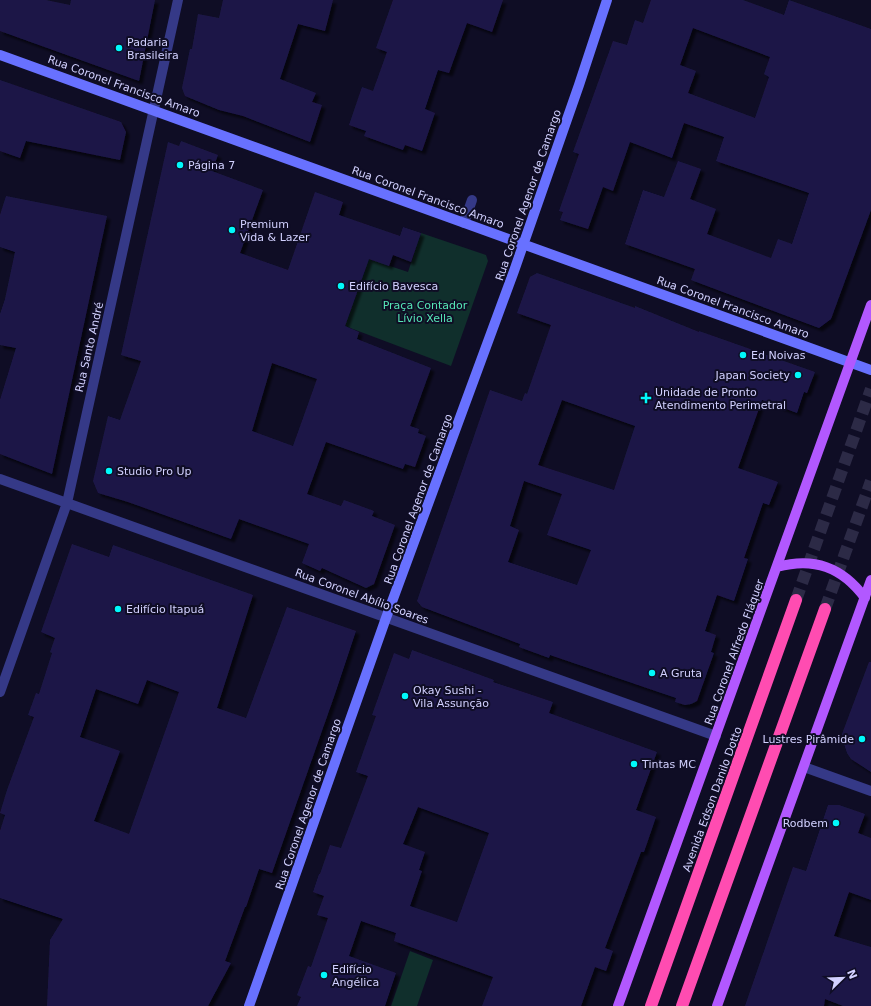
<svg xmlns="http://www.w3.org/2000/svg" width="871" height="1006" viewBox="0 0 871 1006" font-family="'DejaVu Sans',sans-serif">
<defs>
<filter id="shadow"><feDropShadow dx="3.5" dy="3.5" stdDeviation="1" flood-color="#0009"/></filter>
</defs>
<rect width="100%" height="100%" fill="#0f0d25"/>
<!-- green -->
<path fill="#102f2c" d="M 421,233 L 486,255 L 488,261 L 451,366 L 345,326 L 369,259 L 408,272 Z
M 410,951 L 433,960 L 417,1006 L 391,1006 Z"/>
<!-- building -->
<path fill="#1d1847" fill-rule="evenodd" filter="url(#shadow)" d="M 0,0 L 46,0 L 70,5 L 71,0 L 155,0 L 139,81 L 0,31 Z
M 223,0 L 333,0 L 325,31 L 298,24 L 280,79 L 316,93 L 312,102 L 322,105 L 310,142 L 243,116 L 219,110 L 185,96 L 182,88 L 190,49 L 192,49 L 198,14 L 219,18 Z
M 393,0 L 503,0 L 492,32 L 467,23 L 449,73 L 438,70 L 425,109 L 435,113 L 422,151 L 405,145 L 403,150 L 364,136 L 366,131 L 349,125 L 362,87 L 373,91 L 387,52 L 376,48 Z
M 651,0 L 743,0 L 784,15 L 789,0 L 871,29 L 871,210 L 831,319 L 819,328 L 691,280 L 695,269 L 625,244 L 643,190 L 664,197 L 678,161 L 701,169 L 690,199 L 716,209 L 707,234 L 771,258 L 778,239 L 792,244 L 809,193 L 716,161 L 724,137 L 684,123 L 672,158 L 630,142 L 613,191 L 603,187 L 588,229 L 560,220 L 563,212 L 559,211 L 579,154 L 573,152 L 613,41 L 627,45 L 635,20 L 643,23 ZM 693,28 L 770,57 L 764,74 L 769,77 L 755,118 L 688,93 L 696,71 L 680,65 Z
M 0,80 L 121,122 L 126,132 L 120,160 L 26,141 L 20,158 L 0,151 Z
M 181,141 L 218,155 L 212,171 L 263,190 L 240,253 L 288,270 L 315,192 L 343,202 L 339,215 L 400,236 L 403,227 L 421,233 L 411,262 L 393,255 L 389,266 L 369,259 L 345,326 L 359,332 L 357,339 L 431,368 L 410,426 L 419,429 L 418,433 L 426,436 L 415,467 L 405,464 L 403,469 L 326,442 L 307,494 L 341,506 L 344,500 L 374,511 L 372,516 L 395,525 L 374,584 L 366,588 L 322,568 L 320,571 L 302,563 L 309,544 L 239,519 L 231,539 L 128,502 L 98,493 L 93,481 L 108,416 L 120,420 L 141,361 L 121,355 L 168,142 L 179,146 ZM 272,363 L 317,379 L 293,446 L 252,431 Z
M 6,196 L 107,216 L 52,474 L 0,454 L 0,400 L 16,348 L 0,345 L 0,314 L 5,299 L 15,252 L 0,247 L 0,215 Z
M 537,273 L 635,308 L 635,306 L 699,332 L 699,331 L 815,372 L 807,393 L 804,392 L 797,413 L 762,400 L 738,468 L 778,482 L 769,505 L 763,503 L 744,558 L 748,559 L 734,601 L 717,595 L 705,631 L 716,635 L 711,652 L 714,653 L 697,701 L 691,704 L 685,705 L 675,702 L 676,698 L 550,655 L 549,658 L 519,647 L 520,644 L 422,607 L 417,601 L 490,390 L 522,401 L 525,393 L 527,394 L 551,325 L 517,313 L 530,277 ZM 562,400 L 635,426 L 614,490 L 538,465 ZM 524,481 L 562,494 L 547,535 L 591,550 L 577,585 L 508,562 L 519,530 L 510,526 Z
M 72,544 L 109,557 L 113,545 L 253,595 L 217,708 L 246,718 L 287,607 L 356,631 L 336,691 L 272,873 L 259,869 L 246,907 L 245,907 L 225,961 L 231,963 L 208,1006 L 47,1006 L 50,940 L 63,919 L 0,898 L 0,831 L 5,815 L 0,813 L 7,790 L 34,717 L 28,715 L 36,693 L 39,694 L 52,653 L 50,652 L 55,638 L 41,632 ZM 147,680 L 179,692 L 129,834 L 94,821 L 120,751 L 80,737 L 96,689 L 138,704 Z
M 412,650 L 494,680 L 493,682 L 553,702 L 549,713 L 657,752 L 636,810 L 656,817 L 644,852 L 641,852 L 605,948 L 613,951 L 606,971 L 595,967 L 581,1006 L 482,1006 L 493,977 L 394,941 L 396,933 L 361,921 L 349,956 L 396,973 L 385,1006 L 297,1006 L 301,997 L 297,995 L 308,966 L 311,967 L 328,918 L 317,915 L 324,896 L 313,892 L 319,874 L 320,874 L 330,845 L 341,848 L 368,776 L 356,772 L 376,716 L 372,715 L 394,653 L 409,659 ZM 418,807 L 489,833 L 457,922 L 410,906 L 422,871 L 419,870 L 425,852 L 403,844 Z
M 869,662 L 871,662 L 871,772 L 851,759 L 847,753 L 842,738 L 842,734 Z
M 828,805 L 839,805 L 865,814 L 858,833 L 871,838 L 871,900 L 849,892 L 834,936 L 871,947 L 871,1006 L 843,1006 L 825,999 L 824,1006 L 745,1006 L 793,867 L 806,871 Z"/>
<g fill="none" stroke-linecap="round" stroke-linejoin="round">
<!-- highway-tunnel -->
<path stroke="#2c2a46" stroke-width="12" stroke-dasharray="12 6" stroke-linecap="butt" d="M 796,600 L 871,389
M 825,609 L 871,481"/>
<!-- lane -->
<path stroke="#353987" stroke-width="10" d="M 464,223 L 472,200"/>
<!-- street -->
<path stroke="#353987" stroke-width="10" d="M 0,479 L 716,736
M 0,692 L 67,503 L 178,0
M 804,767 L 871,791"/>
<!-- secondary -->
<path stroke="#6871ff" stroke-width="10" d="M 0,55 L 871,370
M 249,1006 L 386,618 L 514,271 L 579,85 L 607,0"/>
<!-- primary -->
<path stroke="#b258ff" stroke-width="10" d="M 777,567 C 814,557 842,567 865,598
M 618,1006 L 871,305
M 717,1006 L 871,580"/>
<!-- highway -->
<path stroke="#ff4cb1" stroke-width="12" d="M 651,1006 L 796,600
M 682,1006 L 825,609"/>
</g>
<!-- markers -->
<g fill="#00f9fc" stroke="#0f0d25" stroke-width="1.5">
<circle cx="119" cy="48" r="4"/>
<circle cx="180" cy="165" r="4"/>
<circle cx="232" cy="230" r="4"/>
<circle cx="341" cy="286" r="4"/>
<circle cx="743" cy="355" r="4"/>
<circle cx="798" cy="375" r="4"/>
<path d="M644 392h4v4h4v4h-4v4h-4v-4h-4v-4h4z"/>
<circle cx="109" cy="471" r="4"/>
<circle cx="118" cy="609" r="4"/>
<circle cx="652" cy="673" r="4"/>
<circle cx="405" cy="696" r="4"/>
<circle cx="862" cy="739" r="4"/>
<circle cx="634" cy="764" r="4"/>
<circle cx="836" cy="823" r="4"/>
<circle cx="324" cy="975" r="4"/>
</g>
<g text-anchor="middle" stroke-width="4" stroke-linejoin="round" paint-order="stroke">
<!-- poi labels -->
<g font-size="11" fill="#d2d1ff" stroke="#0f0d25" text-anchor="start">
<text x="127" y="46">Padaria<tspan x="127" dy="13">Brasileira</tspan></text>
<text x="188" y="169">Página 7</text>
<text x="240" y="228">Premium<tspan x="240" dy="13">Vida &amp; Lazer</tspan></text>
<text x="349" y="290">Edifício Bavesca</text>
<text x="751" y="359">Ed Noivas</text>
<text x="790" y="379" text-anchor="end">Japan Society</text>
<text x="655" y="396">Unidade de Pronto<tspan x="655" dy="13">Atendimento Perimetral</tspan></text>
<text x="117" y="475">Studio Pro Up</text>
<text x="126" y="613">Edifício Itapuá</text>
<text x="660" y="677">A Gruta</text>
<text x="413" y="694">Okay Sushi -<tspan x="413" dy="13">Vila Assunção</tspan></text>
<text x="854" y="743" text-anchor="end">Lustres Pirâmide</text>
<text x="642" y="768">Tintas MC</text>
<text x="828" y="827" text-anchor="end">Rodbem</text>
<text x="332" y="973">Edifício<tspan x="332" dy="13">Angélica</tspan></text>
</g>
<!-- street labels -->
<g font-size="11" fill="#d2d1ff" stroke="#0f0d25">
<text transform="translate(124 86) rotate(20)" y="4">Rua Coronel Francisco Amaro</text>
<text transform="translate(528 195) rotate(-71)" y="4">Rua Coronel Agenor de Camargo</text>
<text transform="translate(428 197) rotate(20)" y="4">Rua Coronel Francisco Amaro</text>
<text transform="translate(733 307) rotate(20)" y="4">Rua Coronel Francisco Amaro</text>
<text transform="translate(89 347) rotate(-77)" y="4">Rua Santo André</text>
<text transform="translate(418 499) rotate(-70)" y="4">Rua Coronel Agenor de Camargo</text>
<text transform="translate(362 596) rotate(20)" y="4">Rua Coronel Abílio Soares</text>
<text transform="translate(734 652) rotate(-70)" y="4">Rua Coronel Alfredo Fláquer</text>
<text transform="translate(712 799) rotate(-70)" y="4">Avenida Edson Danilo Dotto</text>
<text transform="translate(308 804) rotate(-71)" y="4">Rua Coronel Agenor de Camargo</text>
</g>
<!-- park labels -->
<g font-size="11" fill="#56e6b6" stroke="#0f0d25">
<text x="425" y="309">Praça Contador<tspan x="425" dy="13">Lívio Xella</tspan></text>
</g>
</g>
<!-- north arrow -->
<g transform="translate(843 978) rotate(67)" stroke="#0f0d25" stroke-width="3" paint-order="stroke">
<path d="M0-3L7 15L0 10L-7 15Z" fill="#d2d1ff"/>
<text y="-6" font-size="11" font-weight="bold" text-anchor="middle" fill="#d2d1ff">N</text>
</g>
</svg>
